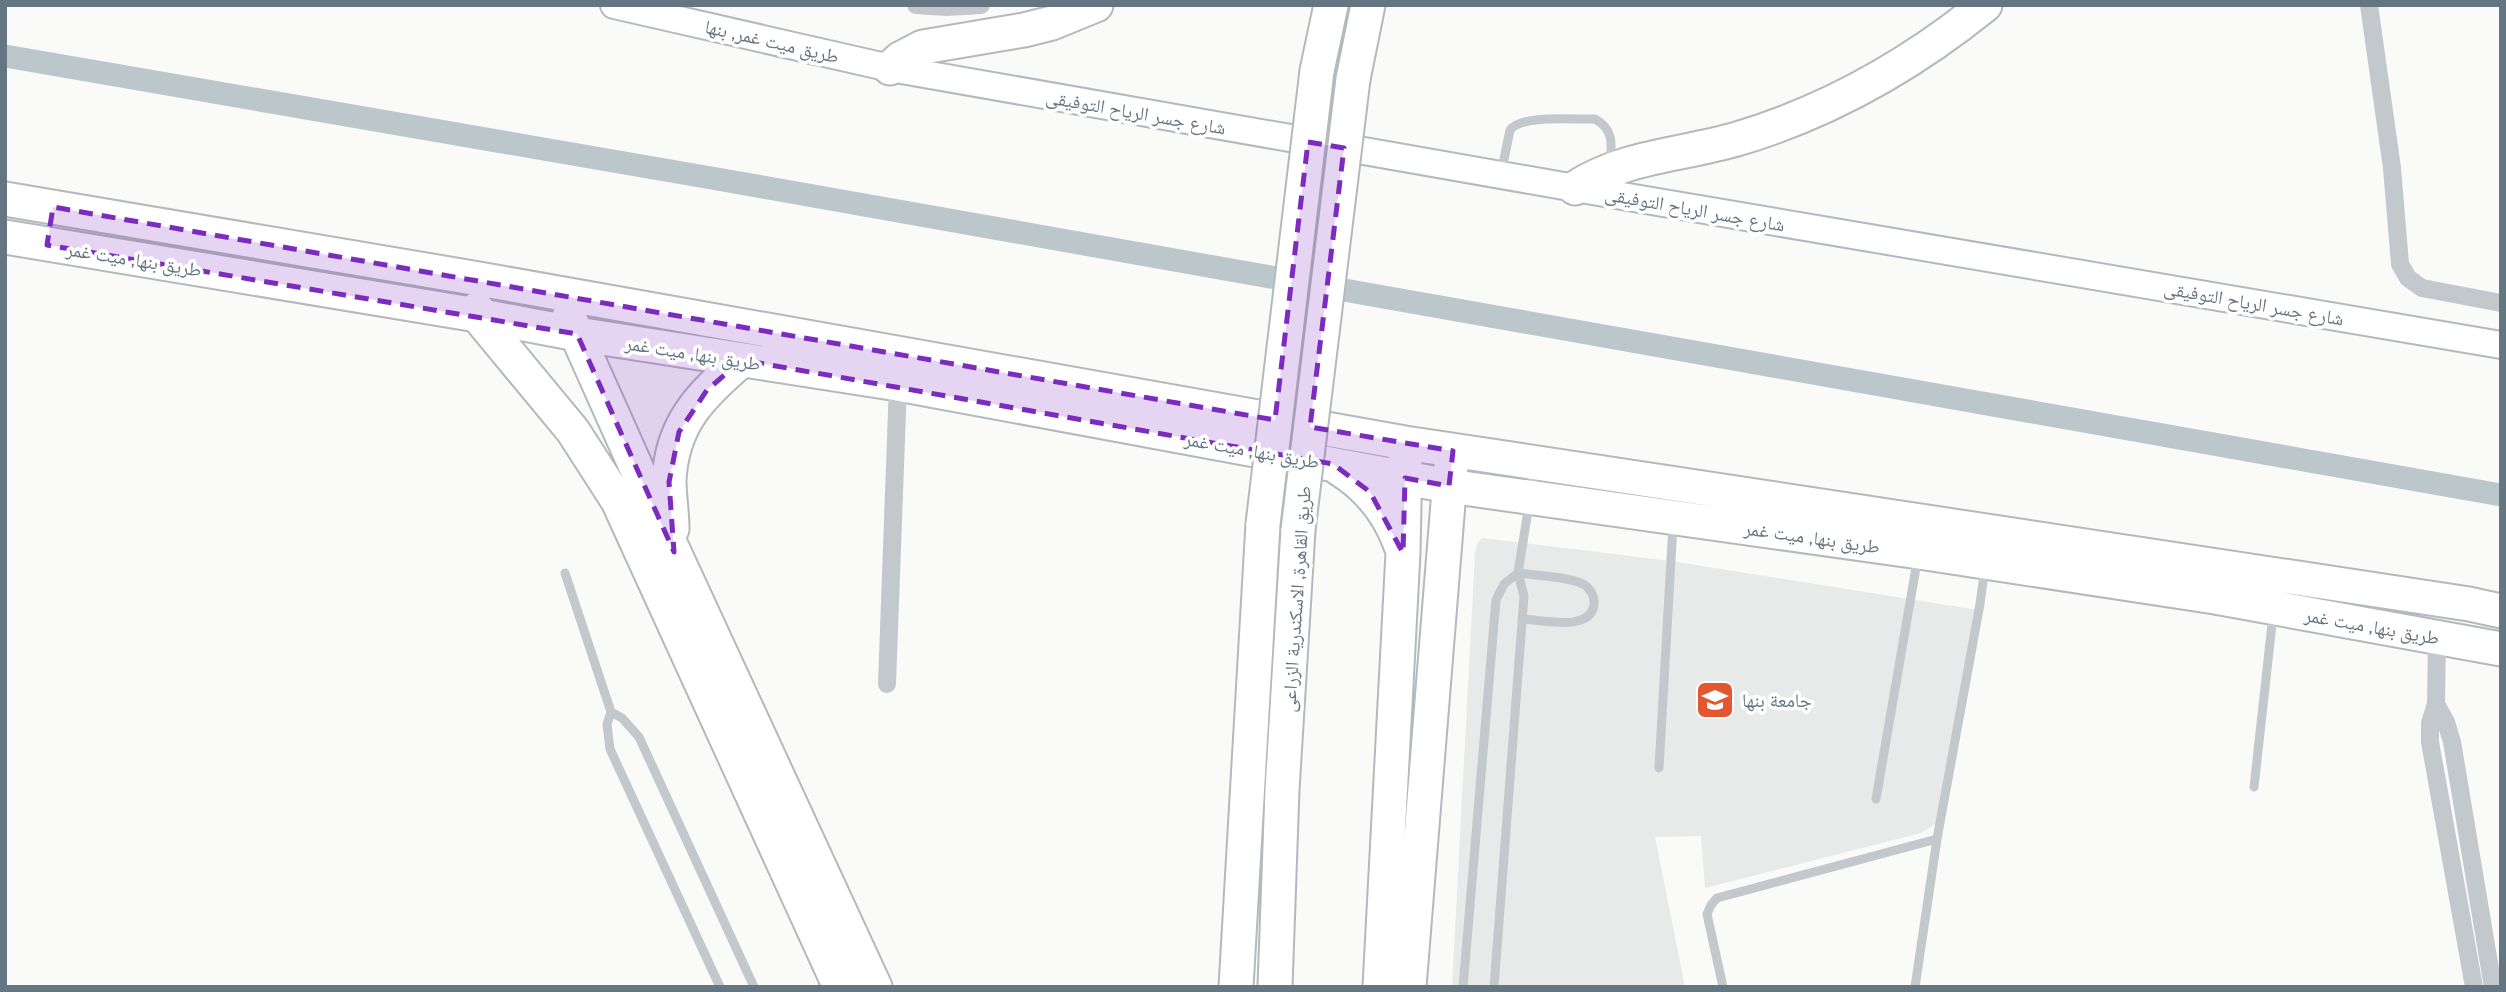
<svg xmlns="http://www.w3.org/2000/svg" width="2506" height="992" viewBox="0 0 2506 992" font-family="'Nunito Sans','Noto Naskh Arabic',sans-serif">
<rect width="100%" height="100%" fill="#fafaf8"/>
<!-- built -->
<path fill="#e8e9e9" d="M 1482,538 L 1671,561 L 1978,610 L 1941,820 L 1921,833 L 1705,888 L 1701,836 L 1655,837 L 1685,987 L 1452,987 L 1475,553 L 1477,544 Z"/>
<g fill="none" stroke-linecap="round" stroke-linejoin="round">
<!-- canal -->
<path stroke="#bbc7cb" stroke-width="23" d="M 5,56 L 723,180 L 2501,495"/>
<defs>
<path id="secondary" d="M 614,5 L 890,68 L 1575,188 L 2501,345"/>
<path id="highway" d="M 890,68 L 900,59 L 923,47 L 1024,30 L 1052,23 L 1096,5
M 1317,71 L 1331,5
M 1353,79 L 1368,5
M 1575,188 C 1624,156 1682,155 1737,139 C 1828,112 1912,64 1985,5
M 5,199 L 479,279 L 1405,443 L 2469,604 L 2501,611
M 5,237 L 477,315 L 577,334 L 898,384 L 1449,486 L 1919,552 L 2215,597 L 2501,649
M 477,309 L 477,315 L 573,431 L 618,501 L 840,987
M 569,317 L 674,552 L 875,987
M 1338,468 C 1369,487 1389,512 1401,546
M 672,529 C 672,513 669,496 669,480 C 672,423 701,395 742,360
M 1236,987 L 1263,524
M 1275,987 L 1282,790 L 1298,530
M 1380,987 L 1403,553 L 1405,456
M 1409,987 L 1451,466"/>
</defs>
<!-- secondary casing -->
<use href="#secondary" stroke="#b3babf" stroke-width="30"/>
<!-- highway casing -->
<use href="#highway" stroke="#b4b9bd" stroke-width="37"/>
<!-- lane -->
<path stroke="#c3c8cc" stroke-width="9" d="M 1501,174 L 1510,130 C 1523,114 1574,120 1595,119 C 1614,129 1612,145 1610,164
M 565,573 L 611,712
M 1659,768 L 1673,525
M 2254,787 L 2273,615
M 1876,799 L 1918,556
M 720,987 L 610,749 L 607,724 L 611,712 L 622,718 L 639,737 L 754,987
M 1463,987 L 1496,600 L 1504,584 L 1518,573 C 1533,575 1571,577 1583,584 C 1589,587 1594,595 1594,602 C 1594,633 1542,620 1523,619
M 1494,987 L 1524,596 L 1518,573 L 1535,467
M 1723,987 L 1707,914 L 1711,905 L 1717,898 L 1937,839
M 1915,987 L 1937,839 L 1980,604 L 1985,567"/>
<!-- street -->
<path stroke="#c3c8cc" stroke-width="18" d="M 916,5 L 947,7 L 981,5
M 2369,5 L 2392,168 L 2400,264 L 2408,278 L 2422,288 L 2501,303
M 2437,638 L 2436,704 L 2430,723 L 2430,742 L 2474,987
M 887,684 L 898,384
M 2436,704 L 2446,722 L 2452,742 L 2493,987"/>
<!-- secondary -->
<use href="#secondary" stroke="#fff" stroke-width="26"/>
<!-- highway -->
<use href="#highway" stroke="#fff" stroke-width="33"/>
<defs>
<path id="highway-bridge" d="M 1263,524 L 1317,71
M 1298,530 L 1353,79"/>
</defs>
<!-- highway-bridge casing -->
<use href="#highway-bridge" stroke="#b4b9bd" stroke-width="37" stroke-linecap="butt"/>
<!-- highway-bridge -->
<use href="#highway-bridge" stroke="#fff" stroke-width="33"/>
</g>
<!-- marked area -->
<path fill="#7b2cbf" fill-opacity="0.2" stroke="#7b2cbf" stroke-width="5" stroke-dasharray="14 9" stroke-linejoin="round" d="M 1308,142 L 1344,148 L 1310,427 L 1453,451 L 1449,486 L 1405,478 L 1403,553 L 1370,492 L 1333,464 L 742,360 L 707,390 L 679,432 L 669,482 L 674,552 L 577,334 L 47,245 L 53,207 L 1275,420 Z"/>
<!-- icons -->
<defs>
<symbol id="university-square" viewBox="-11 -11 22 22"><rect x="-9" y="-9" width="18" height="18" rx="4" fill="#e4572e" stroke="#fff"/><path d="M0-5L7-2L0 1L-7-2ZM-4 1L0 2.5L4 1V4Q0 6-4 4Z" fill="#fff"/></symbol>
</defs>
<g fill-rule="evenodd">
<use href="#university-square" x="1693" y="678" width="44" height="44"/>
</g>
<g text-anchor="middle" stroke-width="7" stroke-linejoin="round" paint-order="stroke">
<!-- street labels -->
<g font-size="19" fill="#657683" stroke="#fff">
<text transform="translate(772 41) rotate(13)" y="7">طريق ميت غمر, بنها</text>
<text transform="translate(1136 112) rotate(10)" y="7">شارع جسر الرياح التوفيقى</text>
<text transform="translate(1695 209) rotate(10)" y="7">شارع جسر الرياح التوفيقى</text>
<text transform="translate(134 259) rotate(9)" y="7">طريق بنها, ميت غمر</text>
<text transform="translate(2254 303) rotate(10)" y="7">شارع جسر الرياح التوفيقى</text>
<text transform="translate(693 353) rotate(9)" y="7">طريق بنها, ميت غمر</text>
<text transform="translate(1252 450) rotate(10)" y="7">طريق بنها, ميت غمر</text>
<text transform="translate(1812 537) rotate(8)" y="7">طريق بنها, ميت غمر</text>
<text transform="translate(1296 599) rotate(-86)" y="7">طريق القاهرة, الاسكندرية الزراعى</text>
<text transform="translate(2372 626) rotate(10)" y="7">طريق بنها, ميت غمر</text>
</g>
<!-- poi labels -->
<g font-size="19" fill="#657683" stroke="#fff" text-anchor="start">
<text x="1742" y="707">جامعة بنها</text>
</g>
</g>
<!-- border -->
<rect width="2506" height="992" fill="none" stroke="#657683" stroke-width="14"/>
</svg>
